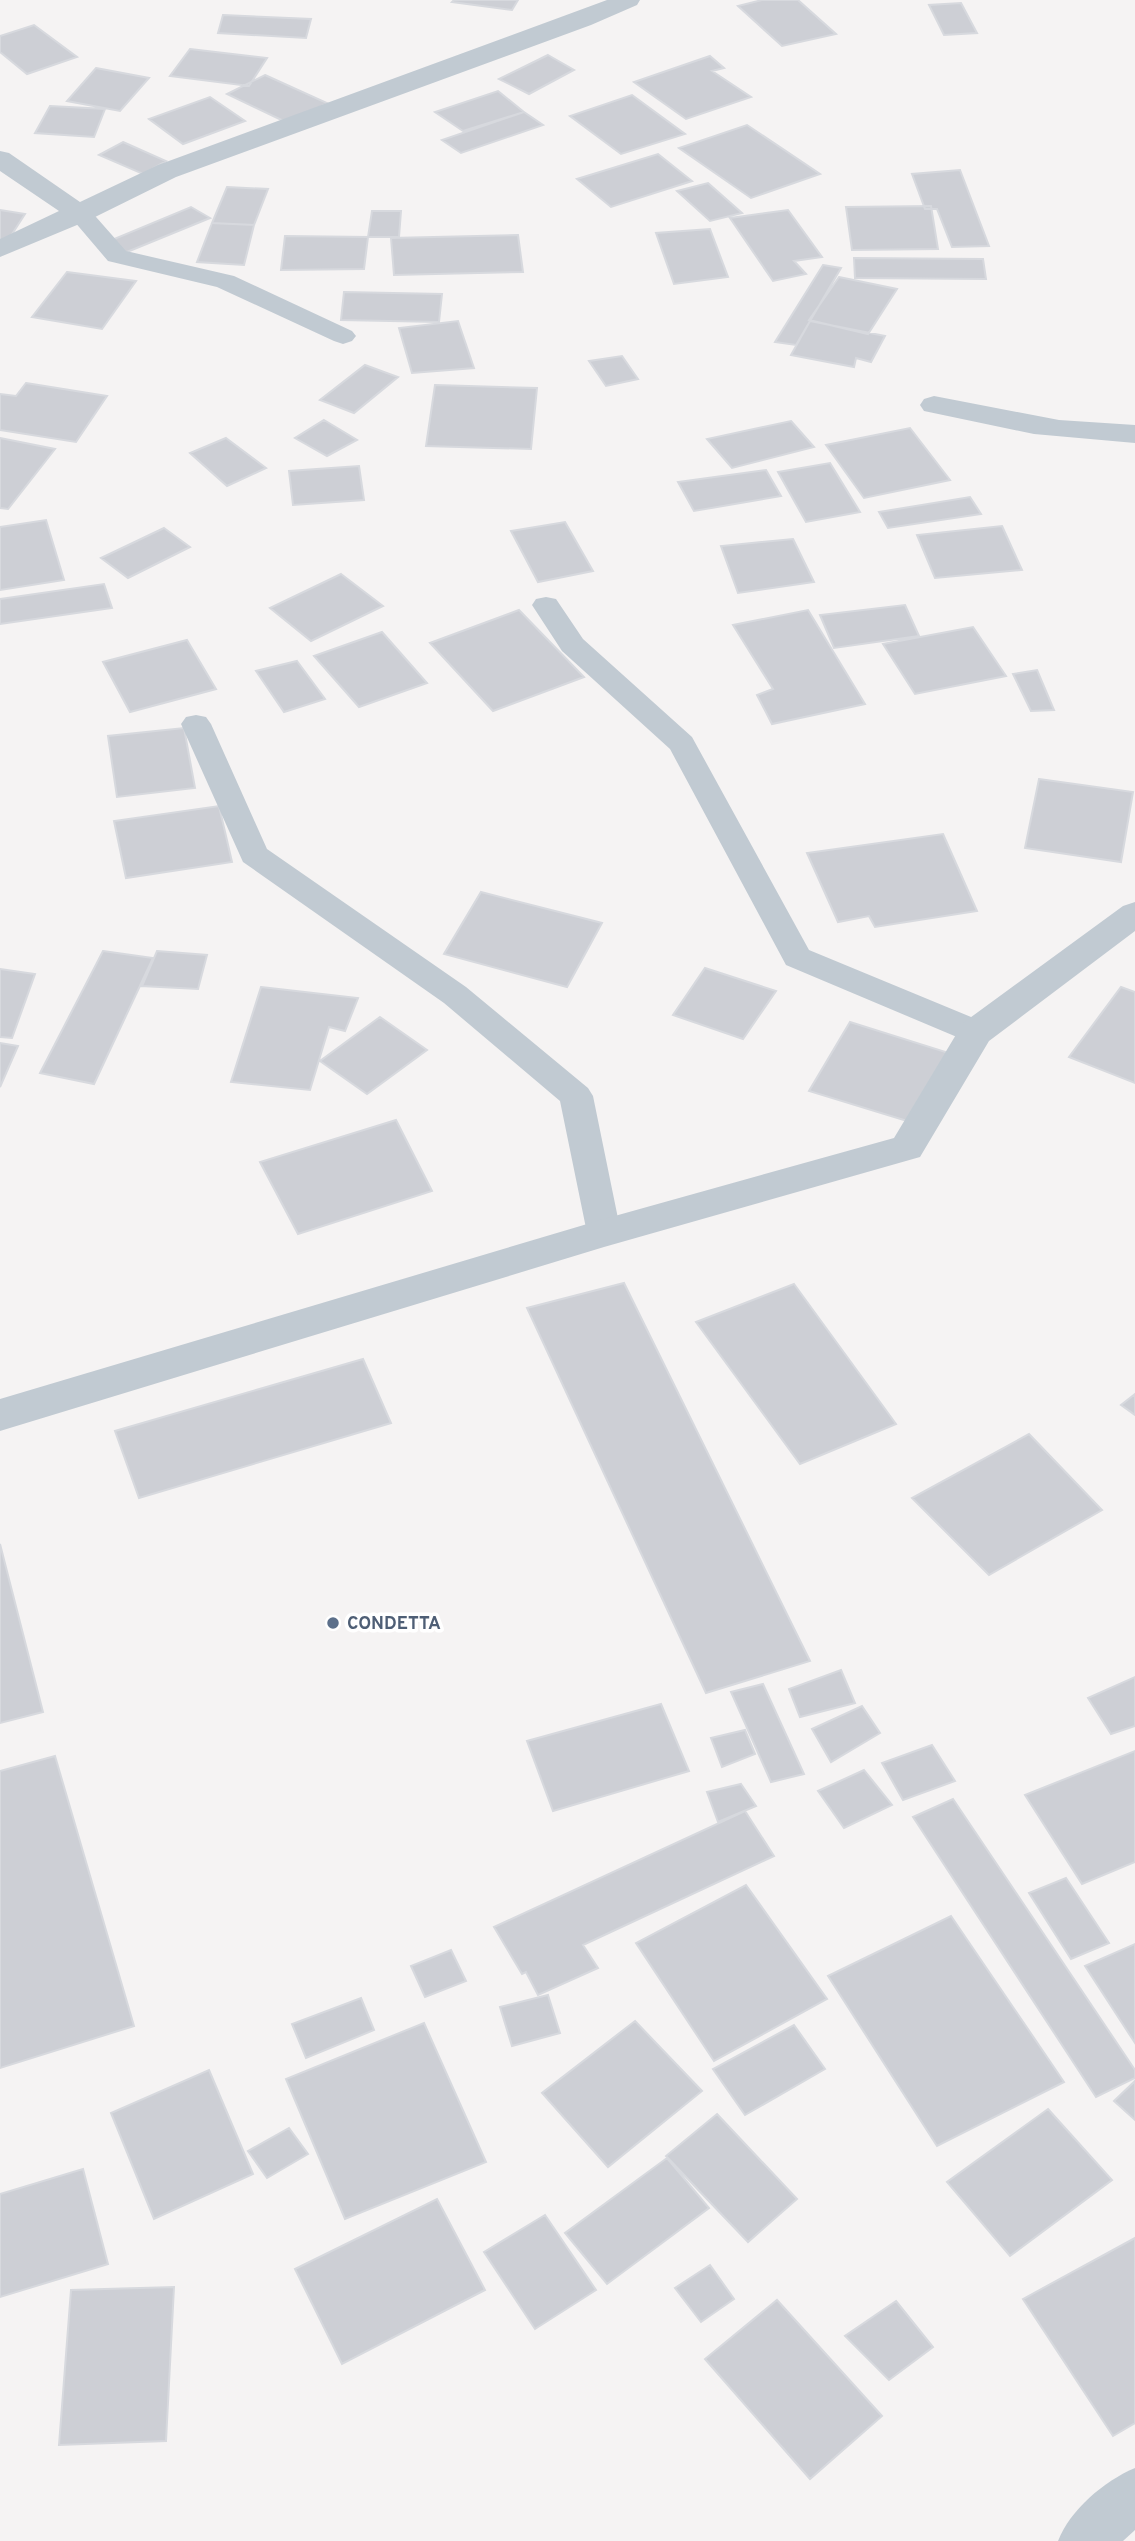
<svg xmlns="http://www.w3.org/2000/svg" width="1135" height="2541" viewBox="0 0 1135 2541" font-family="Overpass,sans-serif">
<rect width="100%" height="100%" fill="#f5f3f3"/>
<!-- building -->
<path fill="#cdcfd5" stroke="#d7d9de" stroke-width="2" d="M 454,0 L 518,0 L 512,10 L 452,2 Z
M 762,0 L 798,0 L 836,34 L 782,46 L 738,6 Z
M 961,3 L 977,33 L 944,35 L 929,5 Z
M 223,15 L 311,19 L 306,38 L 218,33 Z
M 34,25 L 77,57 L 27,74 L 0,52 L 0,36 Z
M 190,49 L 267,58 L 249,86 L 170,76 Z
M 548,55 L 574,70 L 529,94 L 499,79 Z
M 710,56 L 724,68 L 712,71 L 751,97 L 686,119 L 634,82 Z
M 96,68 L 149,78 L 120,111 L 67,101 Z
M 265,75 L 327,103 L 290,124 L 227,94 Z
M 498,91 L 524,112 L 463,131 L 435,112 Z
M 632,95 L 685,134 L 621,154 L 570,116 Z
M 210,97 L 245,121 L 183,144 L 149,119 Z
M 50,106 L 105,109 L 94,137 L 35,133 Z
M 524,112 L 543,125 L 461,153 L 442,140 Z
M 747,125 L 820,174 L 751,198 L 679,148 Z
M 123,142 L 166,161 L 143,174 L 99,155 Z
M 658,154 L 692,181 L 611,207 L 577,179 Z
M 960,170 L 989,246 L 952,247 L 937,209 L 925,209 L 912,174 Z
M 708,183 L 742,213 L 710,221 L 677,191 Z
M 227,187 L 268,189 L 254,225 L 212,223 Z
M 931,206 L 938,249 L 852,250 L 846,207 Z
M 191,207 L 210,218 L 122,254 L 107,242 Z
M 0,210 L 25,214 L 3,248 L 0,247 Z
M 788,210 L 822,257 L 794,261 L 806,274 L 773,281 L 730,218 Z
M 372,211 L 401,211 L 399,237 L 368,237 Z
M 212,223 L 254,225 L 244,265 L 197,262 Z
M 710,229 L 728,277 L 674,284 L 656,233 Z
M 518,235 L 523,272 L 394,275 L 391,238 Z
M 285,236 L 368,237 L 364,269 L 281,270 Z
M 854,258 L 983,259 L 986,279 L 855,278 Z
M 823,265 L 841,268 L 796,345 L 775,342 Z
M 67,272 L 136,281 L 102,329 L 32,317 Z
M 839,277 L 897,289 L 868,334 L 809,320 Z
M 344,292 L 442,294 L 439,322 L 341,320 Z
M 458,321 L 474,368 L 412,373 L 399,328 Z
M 810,321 L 885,336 L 871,362 L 856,358 L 854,367 L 791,355 Z
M 622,356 L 638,379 L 606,386 L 589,361 Z
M 365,365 L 398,377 L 354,413 L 320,400 Z
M 26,383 L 107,396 L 76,442 L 0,430 L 0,394 L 16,396 Z
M 435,385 L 537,388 L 531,449 L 426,446 Z
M 324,420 L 357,440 L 327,456 L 295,438 Z
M 791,421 L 814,447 L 732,468 L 707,439 Z
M 910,428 L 950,480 L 864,498 L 826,445 Z
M 0,438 L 55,449 L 8,509 L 0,508 Z
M 226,438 L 266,468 L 227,486 L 190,453 Z
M 830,463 L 860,512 L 806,522 L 778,472 Z
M 359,466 L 364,500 L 293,505 L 289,471 Z
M 766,470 L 781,496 L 694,511 L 678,482 Z
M 970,497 L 981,514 L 888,528 L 879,512 Z
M 46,520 L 64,580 L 0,590 L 0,527 Z
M 565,522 L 593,571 L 538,582 L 511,531 Z
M 1002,526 L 1022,570 L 935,578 L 917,535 Z
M 164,528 L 190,547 L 128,578 L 101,558 Z
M 793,539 L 814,582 L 738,593 L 721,546 Z
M 341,574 L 383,606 L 311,641 L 270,608 Z
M 104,584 L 112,608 L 0,624 L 0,599 Z
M 905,605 L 919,636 L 834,648 L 820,615 Z
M 519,610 L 584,677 L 493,711 L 430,643 Z
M 808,610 L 865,704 L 772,724 L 757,695 L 773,689 L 733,625 Z
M 973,627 L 1006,676 L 915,694 L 883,644 Z
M 382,632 L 427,683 L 359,707 L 314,656 Z
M 187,640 L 216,689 L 130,712 L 103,662 Z
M 297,661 L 325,699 L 284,712 L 256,671 Z
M 1037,670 L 1054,710 L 1031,711 L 1013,674 Z
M 184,728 L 195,788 L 117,797 L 108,736 Z
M 1039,779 L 1133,792 L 1121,862 L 1025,848 Z
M 219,806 L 232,862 L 126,878 L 114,821 Z
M 943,834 L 977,911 L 875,927 L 869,916 L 838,922 L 807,853 Z
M 481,892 L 602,923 L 567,987 L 444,954 Z
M 103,951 L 153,958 L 94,1084 L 40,1073 Z
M 157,951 L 207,955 L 198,989 L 142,986 Z
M 705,968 L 776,991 L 743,1039 L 673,1015 Z
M 0,969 L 35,974 L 12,1038 L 0,1037 Z
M 261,987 L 358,998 L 345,1031 L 329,1027 L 310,1090 L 231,1082 Z
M 1121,987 L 1135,992 L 1135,1083 L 1069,1057 Z
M 380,1017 L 427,1050 L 367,1094 L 320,1061 Z
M 850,1022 L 952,1054 L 917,1124 L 809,1091 Z
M 0,1043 L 18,1046 L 0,1087 Z
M 396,1120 L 432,1191 L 298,1234 L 260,1162 Z
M 624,1283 L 810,1661 L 706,1693 L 527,1308 Z
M 794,1284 L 896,1424 L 800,1464 L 696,1322 Z
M 363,1359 L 391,1423 L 139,1498 L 115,1431 Z
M 1135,1394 L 1135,1415 L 1121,1405 Z
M 1029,1434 L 1102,1510 L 989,1575 L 912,1498 Z
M 0,1544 L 43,1712 L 0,1723 Z
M 841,1670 L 855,1703 L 800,1717 L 789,1689 Z
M 1135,1677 L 1135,1726 L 1111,1734 L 1088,1698 Z
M 763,1684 L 804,1774 L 771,1782 L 731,1692 Z
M 661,1704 L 689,1771 L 553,1811 L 527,1741 Z
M 862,1706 L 880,1733 L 831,1762 L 812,1729 Z
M 745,1730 L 755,1754 L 722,1767 L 711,1738 Z
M 932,1745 L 955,1781 L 903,1800 L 882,1763 Z
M 1135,1751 L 1135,1862 L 1082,1884 L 1025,1795 Z
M 55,1756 L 134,2026 L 0,2068 L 0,1771 Z
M 864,1770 L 892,1805 L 844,1828 L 818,1791 Z
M 741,1784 L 756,1806 L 718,1822 L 707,1792 Z
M 953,1799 L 1135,2070 L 1135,2078 L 1096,2097 L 913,1817 Z
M 745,1811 L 774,1856 L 583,1945 L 598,1968 L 538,1995 L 526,1972 L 522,1974 L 494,1927 Z
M 1066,1878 L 1109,1943 L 1071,1959 L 1029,1893 Z
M 746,1885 L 827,1999 L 714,2061 L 636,1943 Z
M 951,1916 L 1064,2082 L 937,2146 L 828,1976 Z
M 1135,1944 L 1135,2043 L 1085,1966 Z
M 451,1950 L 466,1981 L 425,1997 L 411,1966 Z
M 548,1995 L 560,2033 L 512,2046 L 500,2007 Z
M 361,1998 L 374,2030 L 306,2058 L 292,2024 Z
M 635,2021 L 702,2091 L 608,2167 L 542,2093 Z
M 424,2023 L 486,2162 L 345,2219 L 286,2079 Z
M 794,2025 L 825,2069 L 745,2115 L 713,2069 Z
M 209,2070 L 253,2174 L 154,2219 L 111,2113 Z
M 1135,2081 L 1135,2120 L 1114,2101 Z
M 1048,2109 L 1112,2180 L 1010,2256 L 947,2182 Z
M 717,2114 L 797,2199 L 748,2242 L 666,2156 Z
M 289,2128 L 308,2154 L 267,2178 L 248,2151 Z
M 667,2158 L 709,2208 L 607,2284 L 565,2233 Z
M 83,2169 L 108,2264 L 0,2297 L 0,2194 Z
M 437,2199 L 485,2290 L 342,2364 L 295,2269 Z
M 545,2215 L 596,2290 L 535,2329 L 484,2252 Z
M 1135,2238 L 1135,2423 L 1113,2436 L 1023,2299 Z
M 710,2265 L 734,2299 L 701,2322 L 675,2288 Z
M 174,2287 L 166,2441 L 59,2445 L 71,2290 Z
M 777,2300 L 882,2416 L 810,2479 L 705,2359 Z
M 896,2301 L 933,2347 L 889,2380 L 845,2336 Z"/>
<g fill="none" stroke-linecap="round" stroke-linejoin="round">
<!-- service -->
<path fill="#c1cad2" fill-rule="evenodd" d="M 80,207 L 89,209 L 126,251 L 234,276 L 352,331 L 356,336 L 352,341 L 343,344 L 334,341 L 217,287 L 108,261 L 68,214 L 71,209 Z
M 546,597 L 556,599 L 583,639 L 692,737 L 809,950 L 988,1024 L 992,1032 L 988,1040 L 976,1043 L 964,1040 L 786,965 L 670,749 L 562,651 L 532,605 L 536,599 Z
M 196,715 L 206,717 L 211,724 L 267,849 L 466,987 L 588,1088 L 593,1096 L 621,1233 L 616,1242 L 604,1246 L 592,1242 L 587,1233 L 560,1101 L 444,1003 L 243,862 L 181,724 L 186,717 Z"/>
<!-- minor -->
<path fill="#c1cad2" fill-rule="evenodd" d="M 607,0 L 640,0 L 637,5 L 591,25 L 176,177 L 89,220 L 0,257 L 0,239 L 59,211 L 0,171 L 0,151 L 9,153 L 80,202 L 158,165 Z
M 934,396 L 1059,420 L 1135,425 L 1135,443 L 1034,434 L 924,411 L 920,405 L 924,399 Z
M 1135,902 L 1135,931 L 989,1041 L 920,1157 L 604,1247 L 0,1431 L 0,1399 L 604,1219 L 894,1138 L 963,1023 L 1123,906 Z"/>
<!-- tertiary -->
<path fill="#c1cad2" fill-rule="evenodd" d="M 1135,2468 L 1135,2530 L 1123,2541 L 1058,2541 C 1070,2510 1104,2481 1135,2468 Z"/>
</g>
<!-- markers -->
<circle fill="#5c6f8a" stroke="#fff" stroke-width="2.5" cx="333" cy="1623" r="7"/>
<g text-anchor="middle" stroke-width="7" stroke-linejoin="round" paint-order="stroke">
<!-- service labels -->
<g font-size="18" font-weight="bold" fill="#4e5e75" stroke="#fff" text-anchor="start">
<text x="347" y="1629">CONDETTA</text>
</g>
</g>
</svg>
